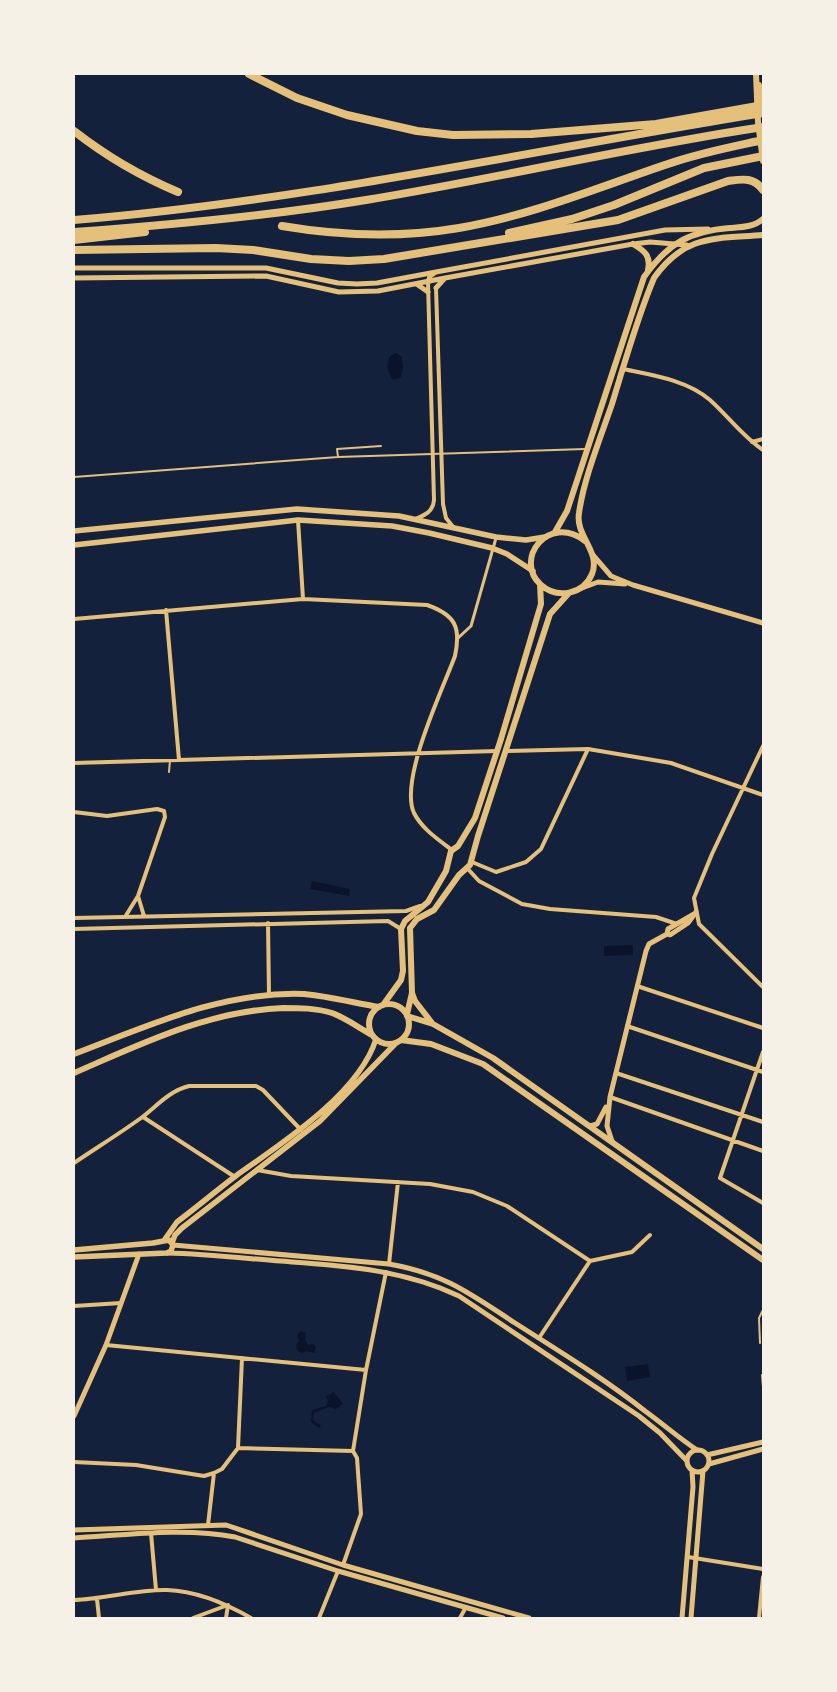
<svg xmlns="http://www.w3.org/2000/svg" width="837" height="1692" viewBox="0 0 837 1692" font-family="'IBM Plex Sans',sans-serif">
<rect width="100%" height="100%" fill="#14213d"/>
<!-- water -->
<path fill="#0b132b" d="M 396,353 L 402,357 L 403,367 L 401,377 L 393,380 C 387,371 386,366 390,356 Z
M 312,881 L 350,889 L 349,896 L 310,889 Z
M 633,945 L 633,955 L 604,956 L 604,946 Z
M 301,1331 L 306,1333 L 305,1340 L 308,1345 L 313,1344 L 316,1346 L 315,1353 L 307,1351 L 301,1353 L 297,1350 L 296,1345 L 299,1341 L 297,1335 Z
M 648,1364 L 650,1377 L 627,1381 L 625,1367 Z
M 334,1392 L 343,1404 L 336,1409 L 329,1407 L 314,1413 L 313,1420 L 321,1426 L 319,1428 L 311,1422 L 312,1410 L 326,1406 L 328,1401 L 326,1396 Z"/>
<g fill="none" stroke-linecap="round" stroke-linejoin="round">
<!-- service -->
<path stroke="#e5c07b" stroke-width="2" d="M 338,457 L 337,449 L 381,446
M 74,477 L 338,457 L 585,449
M 169,772 L 170,760
M 760,1343 L 759,1318 L 763,1310
M 762,1375 L 763,1387"/>
<!-- pedestrian -->
<path stroke="#e5c07b" stroke-width="3" d="M 458,638 L 471,626 L 496,538"/>
<!-- minor -->
<path stroke="#e5c07b" stroke-width="4" d="M 436,288 L 443,504 L 446,518 L 454,528
M 623,369 C 652,375 687,380 710,400 C 728,416 743,437 763,450
M 752,442 L 763,439
M 415,519 C 425,515 433,512 434,500 L 428,283
M 298,520 L 303,599
M 166,610 L 179,760
M 74,619 L 303,599 L 427,605 C 456,615 461,628 455,656 C 442,691 399,780 414,813 C 422,829 439,840 452,850
M 763,746 L 712,854 L 694,898 L 699,924 L 763,987
M 507,751 L 588,749 L 671,763 L 763,795
M 74,763 L 497,751
M 74,812 L 107,816 L 157,809 L 164,811 L 165,817 L 138,896 L 125,917
M 472,862 L 496,872 L 526,862 L 541,849 L 588,749
M 467,868 L 479,881 L 522,904 L 550,909 L 656,917 L 677,924
M 138,896 L 144,916
M 74,918 L 406,911 L 420,906
M 268,923 L 269,995
M 74,929 L 388,921 L 401,929
M 637,986 L 763,1028
M 627,1026 L 763,1072
M 763,1052 L 720,1178 L 763,1203
M 616,1073 L 763,1122
M 610,1097 L 763,1151
M 143,1117 L 235,1177
M 74,1163 C 96,1148 119,1134 141,1118 C 157,1106 169,1091 189,1086 L 256,1086 L 263,1090 L 301,1130
M 257,1170 L 291,1176 L 430,1184 L 473,1192 L 507,1206 L 590,1261
M 389,1264 L 398,1182
M 74,1306 L 121,1303
M 539,1338 L 590,1261 L 632,1252 L 650,1235
M 106,1345 L 366,1370
M 238,1448 L 353,1451
M 74,1462 L 136,1465 L 204,1476 L 214,1473
M 208,1525 L 214,1473 L 222,1469 L 238,1448 L 242,1358
M 151,1533 L 156,1590
M 688,1557 L 763,1569
M 343,1565 L 361,1514 L 357,1458 L 353,1451 L 366,1370 L 386,1272
M 97,1599 L 99,1618
M 74,1600 C 104,1599 139,1589 167,1590 C 197,1591 225,1603 251,1618
M 193,1618 L 228,1605 L 226,1618
M 319,1618 L 338,1571
M 460,1618 L 466,1607
M 759,1618 L 763,1577"/>
<!-- tertiary -->
<path stroke="#e5c07b" stroke-width="5" d="M 74,268 L 266,268 L 338,283 L 357,284 L 377,283 L 436,272
M 74,278 L 266,276 L 339,292 L 378,291 L 445,278
M 428,283 L 430,276 L 436,272 L 665,230 L 708,229
M 418,285 L 428,292
M 436,288 L 445,278 L 633,244 L 650,242 L 687,245
M 593,555 L 611,576 L 633,585 L 763,623
M 582,588 L 598,582 L 625,584
M 667,934 L 668,929 L 694,914
M 590,1126 L 597,1124 L 606,1107
M 612,1141 L 607,1126 L 610,1097 L 646,951 L 649,944 L 667,934 L 670,935 L 688,923 L 696,912
M 173,1245 L 389,1264 C 445,1274 469,1293 515,1323 C 559,1351 605,1379 645,1411 C 663,1424 679,1438 697,1450
M 167,1253 C 209,1254 251,1259 292,1262 C 350,1266 406,1271 459,1296 L 639,1416 L 660,1433 L 687,1461
M 74,1416 L 106,1345 L 139,1254
M687 1461a11 11 0 1 1 22 0a11 11 0 1 1-22 0Z
M 707,1455 L 763,1442
M 709,1464 L 763,1449
M 74,1530 L 226,1525 L 343,1565 L 529,1618
M 74,1538 C 125,1535 185,1527 235,1537 L 338,1571 L 503,1618
M 682,1618 L 693,1487 L 692,1470
M 691,1618 L 703,1471"/>
<!-- secondary -->
<path stroke="#e5c07b" stroke-width="5.5" d="M 74,531 L 297,509 L 399,516 L 496,537 L 526,540 L 545,537
M 74,545 L 298,520 L 392,526 L 429,533 L 492,548 L 507,554 L 533,571
M 165,1239 L 177,1222 C 197,1207 217,1190 237,1175 C 282,1143 359,1094 376,1039
M 172,1243 L 175,1235 L 182,1228 L 320,1121 L 396,1043
M 74,1250 L 153,1243 L 169,1240 L 173,1245 L 171,1251 L 167,1253 L 74,1257"/>
<!-- primary -->
<path stroke="#e5c07b" stroke-width="6" d="M 756,74 L 758,122 L 763,161
M 759,85 L 763,104
M 633,244 C 645,251 651,256 648,270
M 555,532 L 567,511 L 644,277 C 668,243 690,231 730,228 C 742,227 754,227 763,219
M 585,541 C 548,513 513,560 541,585 C 557,599 583,595 592,574 C 601,551 575,536 579,513 C 584,478 600,439 612,404 C 625,362 637,318 654,278 C 685,234 715,239 763,235
M 412,993 L 415,1001 L 432,1023
M369 1024a20 20 0 1 1 40 0a20 20 0 1 1-40 0Z
M 383,1005 L 401,980 L 403,971 L 401,929 L 405,921 L 428,902 L 446,871 L 451,851 L 458,846 L 475,818 L 501,739 L 541,604 L 540,584
M 407,1014 L 412,993 L 410,928 L 417,919 L 434,910 L 459,875 L 470,865 L 478,836 L 550,614 L 569,593
M 407,1016 L 433,1024 L 493,1058 L 763,1249
M 401,1040 L 431,1044 L 483,1064 L 763,1260
M 74,1054 C 148,1026 222,991 304,994 C 327,996 355,1003 379,1007
M 74,1073 C 141,1044 208,1011 283,1008 C 299,1008 316,1008 332,1013 C 346,1018 359,1028 372,1035"/>
<!-- motorway -->
<path stroke="#e5c07b" stroke-width="8" d="M 249,74 L 297,98 L 347,115 L 417,131 L 453,135 L 531,134 L 656,124 L 763,105
M 74,131 C 106,156 140,176 178,192
M 74,220 C 306,201 533,150 763,113
M 282,226 C 341,236 400,238 459,228 C 530,216 599,187 668,164 C 699,153 731,147 763,140
M 74,232 C 171,225 270,216 366,200 C 499,178 630,147 763,127
M 509,233 L 572,219 L 614,205 L 704,168 L 763,156
M 74,240 L 145,232
M 74,250 L 216,248 L 253,250 L 311,259 L 349,261 L 384,259 L 618,220 L 728,181 C 743,179 754,177 763,190"/>
</g>
<!-- border -->
<rect width="837" height="1692" fill="none" stroke="#f6f1e7" stroke-width="150"/>
</svg>
